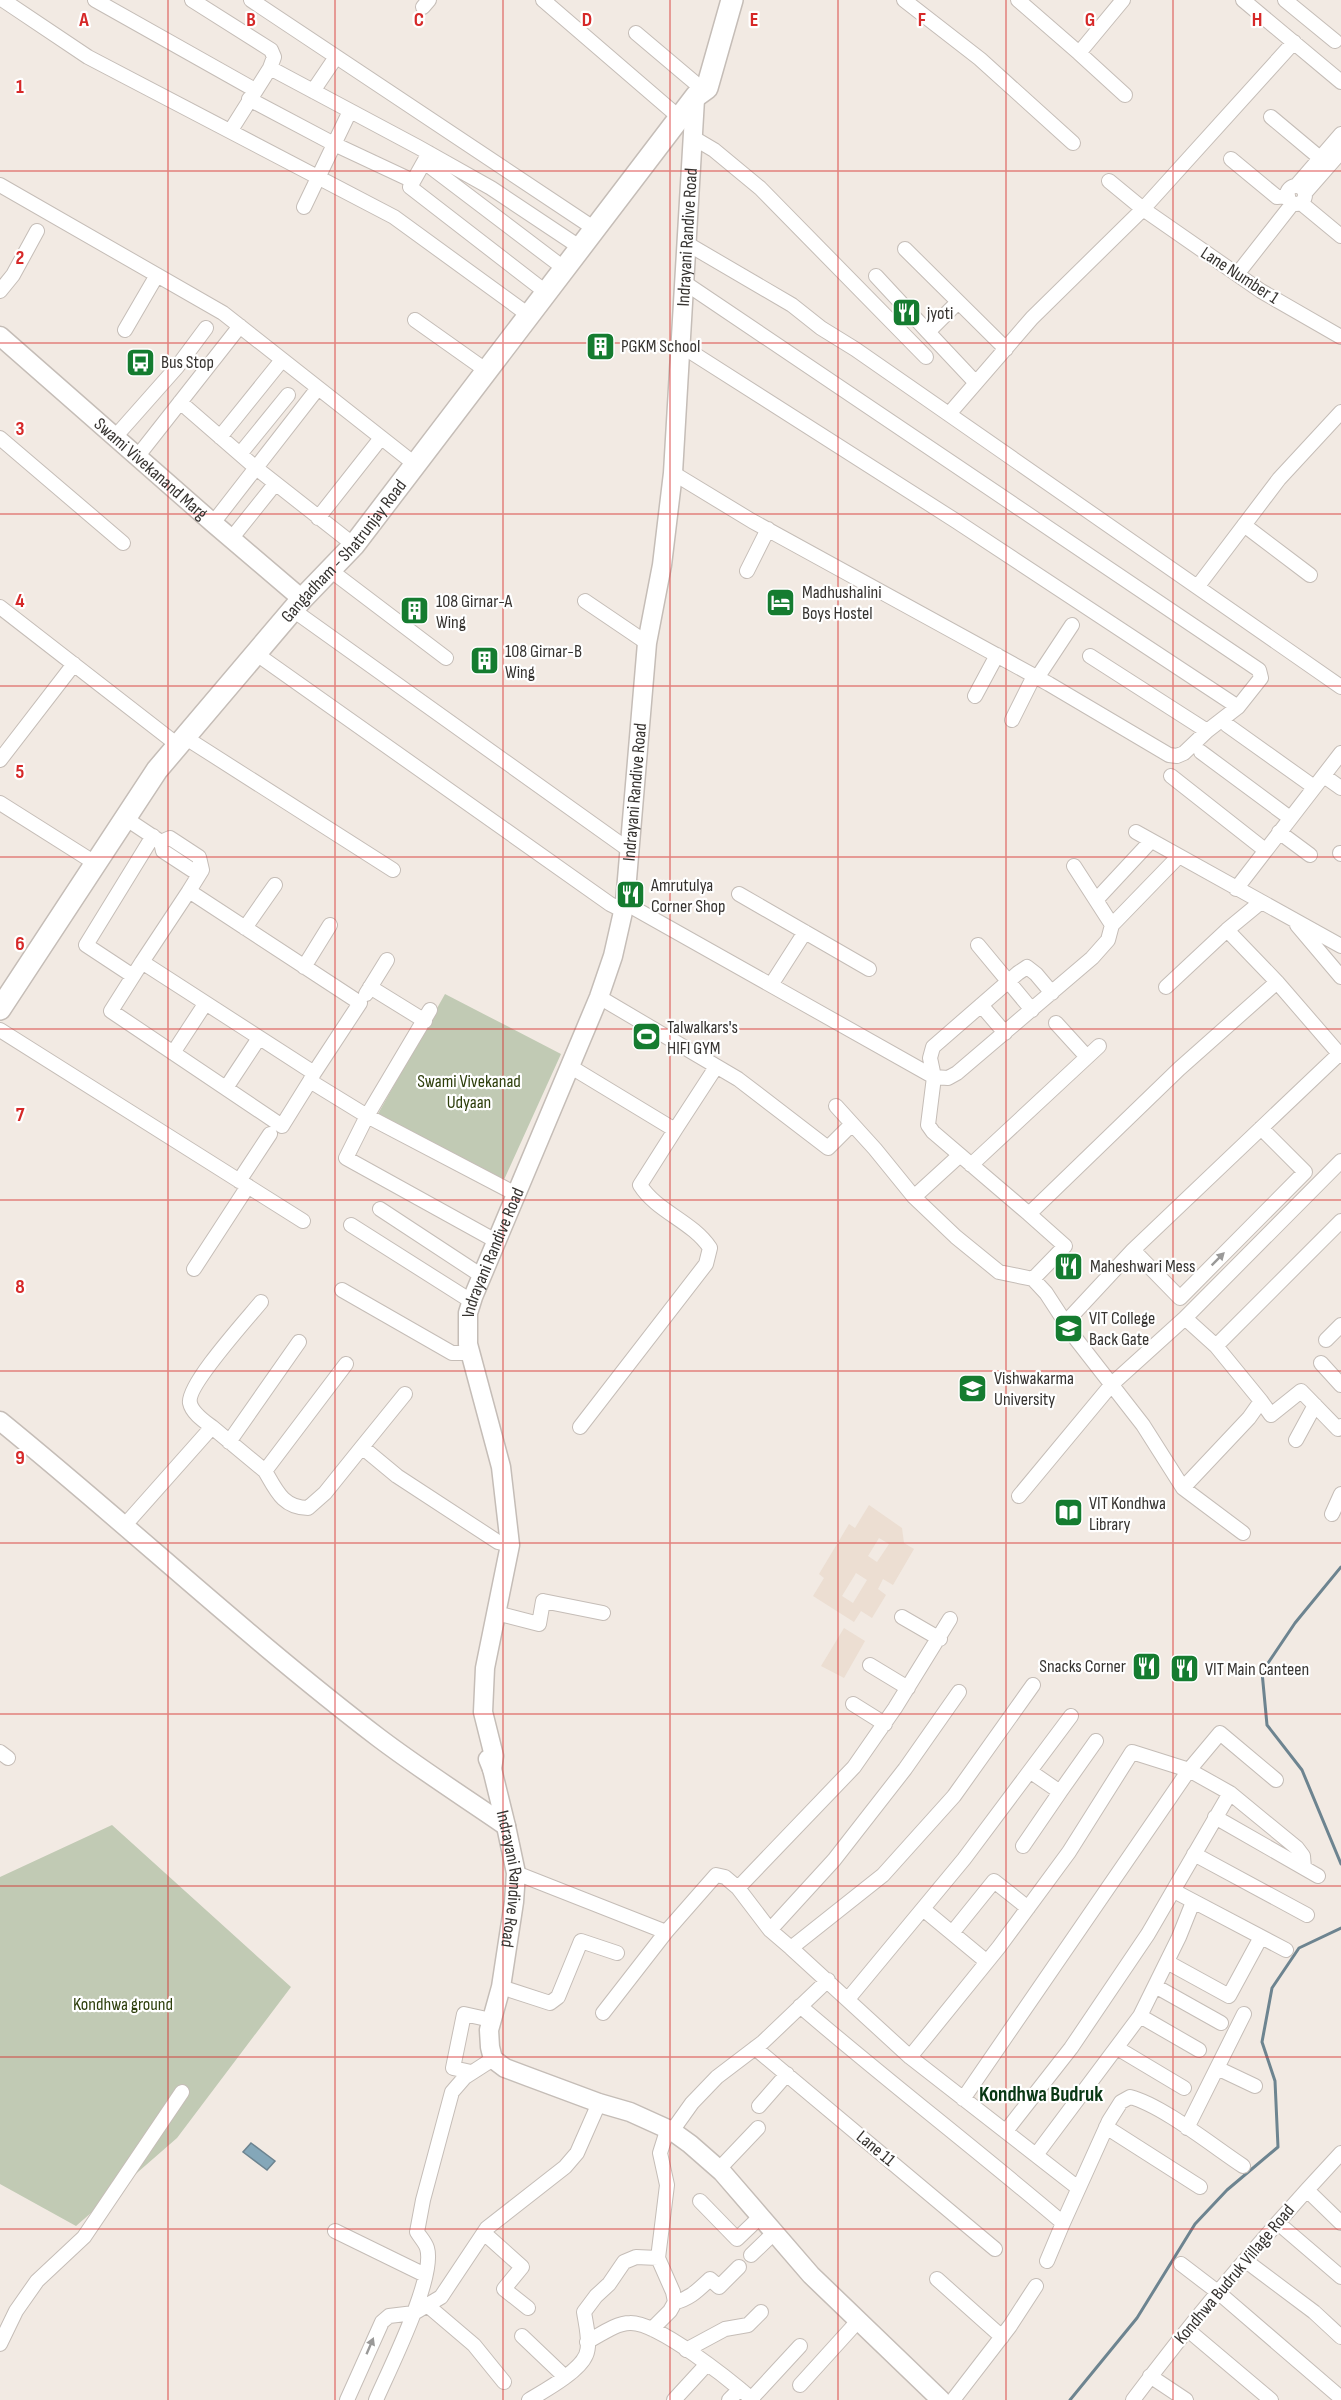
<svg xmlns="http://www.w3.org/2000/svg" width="1341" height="2400" viewBox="0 0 1341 2400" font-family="'Sofia Sans Condensed',sans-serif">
<rect width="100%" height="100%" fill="#f2eae3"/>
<!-- built -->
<path fill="#ecded2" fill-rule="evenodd" d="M 869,1505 L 902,1528 L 904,1543 L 914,1549 L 893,1585 L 883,1579 L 878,1589 L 886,1595 L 872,1618 L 861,1611 L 854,1622 L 813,1596 L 824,1578 L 819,1574 L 849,1524 L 855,1528 ZM 879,1538 L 889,1544 L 877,1562 L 868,1556 ZM 856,1573 L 867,1580 L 853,1603 L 842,1596 Z
M 844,1628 L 865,1641 L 844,1678 L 821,1666 Z"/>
<!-- green -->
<path fill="#c1cab4" d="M 445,994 L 561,1054 L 498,1193 L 374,1121 Z
M 112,1825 L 291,1987 L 177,2138 L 76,2226 L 0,2184 L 0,1877 Z"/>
<!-- water -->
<path fill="#84a7b9" stroke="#6d8490" stroke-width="1.5" d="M 251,2143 L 275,2161 L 267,2170 L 243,2152 Z"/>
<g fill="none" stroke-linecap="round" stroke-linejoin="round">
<!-- stream -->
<path stroke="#6d8490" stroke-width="3" d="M 1341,1567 L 1295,1623 L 1262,1672 L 1267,1725 L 1302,1770 L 1341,1864
M 1070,2400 L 1137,2318 L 1195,2224 L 1227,2190 L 1278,2147 L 1275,2081 L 1262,2042 L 1272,1988 L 1299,1948 L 1341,1928"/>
<defs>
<path id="street" d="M 3,0 L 88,57 L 394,217 L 530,316
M 95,0 L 255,90
M 192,0 L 271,50 L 274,57 L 270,68 L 418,147 L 491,188 L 581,248
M 251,0 L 595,229
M 543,0 L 680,118
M 904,0 L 980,59 L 1073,143
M 1018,0 L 1079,53 L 1123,0
M 1243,0 L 1341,82
M 1285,0 L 1335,41
M 423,7 L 429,0
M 636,33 L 694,82
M 1079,53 L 1125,95
M 313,91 L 336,57
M 249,99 L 334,144 L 413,181
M 1271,117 L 1320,158
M 231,130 L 270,68
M 692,137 L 714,150 L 760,188 L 926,357
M 429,153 L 410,187 L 547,293
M 1231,159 L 1277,197 L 1288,196
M 424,162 L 565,269
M 1109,181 L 1143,209 L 1261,291 L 1341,337
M 0,185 L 223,313 L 416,465
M 1296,186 L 1341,134
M1287 195a9 9 0 1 1 18 0a9 9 0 1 1-18 0Z
M 1305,193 L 1341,152
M 1301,203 L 1341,236
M 304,207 L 350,111
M 686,243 L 792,305 L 821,328 L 855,349 L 1341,687
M 905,249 L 1006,349
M 1242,268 L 1293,203
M 876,276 L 928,332
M 0,291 L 13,275 L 37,231
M 957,303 L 928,332 L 976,383
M 415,320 L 487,371
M 125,330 L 157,275
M 680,345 L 956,521 L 1238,707
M 180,402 L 256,468 L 354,545
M 949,414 L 1032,318 L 1143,209 L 1294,42
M 115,437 L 177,367 L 206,328
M 220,437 L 282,360
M 0,438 L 123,543
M 240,454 L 288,395
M 137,457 L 240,326
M 673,473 L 752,521 L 1049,684 L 1169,755 L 1177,756 L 1184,753 L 1207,731 L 1238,707 L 1261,678 L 1259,670 L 685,283
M 318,518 L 381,438
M 213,523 L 318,388
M 1244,525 L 1310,575
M 231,539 L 275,484
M 330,570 L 446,658
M 747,571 L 768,529
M 1198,586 L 1279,479 L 1341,412
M 585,601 L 647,643
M 0,607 L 179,746
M 293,610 L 629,850
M 255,653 L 610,904 L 616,907 L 625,903 L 934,1077
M 1090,656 L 1207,731
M 1037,678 L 1072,625
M 975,696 L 997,655
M 1012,720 L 1034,676
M 1227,725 L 1314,787
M 186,738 L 393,870
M 1201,752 L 1290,818
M 0,760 L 74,664
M 1171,776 L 1265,850
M 1324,776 L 1341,788
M 0,803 L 95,863
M 125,818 L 161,842 L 163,851 L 192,870 L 202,870
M 1136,832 L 1341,946
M 1279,832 L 1310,855
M 161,842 L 170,838 L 199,857 L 202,870 L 189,891 L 360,1003 L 314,1073 L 142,962 L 189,891
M 1340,853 L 1341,854
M 1178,857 L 1112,925 L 1108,940 L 1092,958 L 957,1073 L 948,1078 L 934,1077 L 928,1125 L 933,1132 L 1029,1214 L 1179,1069 L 1277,982
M 1074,866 L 1112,925
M 1236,889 L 1341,753
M 739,894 L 869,969
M 1097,899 L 1151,841
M 1261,902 L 1227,930 L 1277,982 L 1341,1056
M 1297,925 L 1341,977
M 245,928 L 275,885
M 978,945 L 1032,1010
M 142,962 L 111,1011 L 282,1126 L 310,1081
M 304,967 L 330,925
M 133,976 L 86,945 L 153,836
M 771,985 L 805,932
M 370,987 L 425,1021
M 1166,987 L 1227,930
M 366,994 L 387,960
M 599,997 L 738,1079 L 828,1148 L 852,1124
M 981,1005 L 1005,1033
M 430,1010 L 367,1116 L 346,1158 L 496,1241
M 1056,1023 L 1087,1057
M 0,1030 L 303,1221
M 173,1053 L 205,1004
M 571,1067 L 675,1130 L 640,1185 C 657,1212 692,1221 710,1248 L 706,1264 L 580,1427
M 313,1075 L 310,1081 L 367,1116 L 516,1194
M 934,1077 L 930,1058 L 933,1047 L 1018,973 L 1027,967 L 1036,974 L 1052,993
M 226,1088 L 259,1038
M 836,1106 L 875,1149 L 914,1197
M 675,1130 L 716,1067
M 960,1155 L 914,1197 L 956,1237 L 999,1272 L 1033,1279 L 1046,1293 L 1076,1339 L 1143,1425 L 1183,1488 L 1243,1533
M 971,1165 L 1099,1046
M 239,1181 L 270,1134
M 380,1209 L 482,1276
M 1029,1214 L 1065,1246 L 1033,1279
M 351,1225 L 471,1301
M 1133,1250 L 1180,1298 L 1305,1172 L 1261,1128
M 194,1269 L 248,1186
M 342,1290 L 452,1353 L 471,1353
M 1185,1318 L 1216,1346
M 1066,1322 L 1133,1250 L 1339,1054
M 1326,1340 L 1341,1325
M 1321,1363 L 1341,1385
M 1261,1401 L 1271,1415 L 1301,1391 L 1338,1429 L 1341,1426
M 212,1427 C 204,1421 192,1413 190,1403 C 186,1386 248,1318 261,1302
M 1296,1440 L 1315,1405
M 229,1442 L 299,1342
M 362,1447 L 405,1394
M 265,1471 C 276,1490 283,1508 308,1508 L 325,1493 L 362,1447 L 397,1476 L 498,1542 L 510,1545
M 1183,1488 L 1249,1418 L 1261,1401 L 1216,1346 L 1341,1221
M 1019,1496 L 1112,1384 L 1185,1318 L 1341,1161
M 1332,1514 L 1341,1494
M 125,1525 L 212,1427 L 265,1471 L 346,1364
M 496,1613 L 539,1624 L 543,1601 L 603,1613
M 902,1617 L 940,1639
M 950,1619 L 895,1708 L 854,1767 L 738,1888 L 770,1930 L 791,1948 L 883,1875 L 954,1796 L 1033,1685
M 870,1665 L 908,1688
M 853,1704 L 885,1724
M 0,1752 L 8,1758
M 1060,1792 L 1096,1741
M 1230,1793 L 1297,1848 L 1303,1856 L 1304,1868
M 1215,1817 L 1318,1876
M 1023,1846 L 1060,1792 L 1031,1772
M 1194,1854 L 1307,1915
M 516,1873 L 666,1932 L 716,1875 L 725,1877 L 738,1888
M 1174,1891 L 1286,1950
M 923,1909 L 987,1962
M 770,1930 L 834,1860 L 905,1769 L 959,1692
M 952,1933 L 994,1881 L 1028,1908
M 791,1948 L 910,2057 L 1078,2188
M 1167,1962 L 1229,1996 L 1261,1937
M 1155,1986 L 1221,2023
M 501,1987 L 550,2003 L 558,1997 L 581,1941 L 617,1953
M 848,1999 L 964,1859 L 1071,1716
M 800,2006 C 886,2080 976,2149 1063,2223 L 1109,2121 L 1121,2102 L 1130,2097 C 1162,2105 1214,2147 1243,2166
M 603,2013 L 666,1932
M 1140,2016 L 1199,2050
M 755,2048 L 995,2249
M 1117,2048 L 1184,2088
M 910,2057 L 999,1947 L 1069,1852 L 1132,1752 L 1189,1770 L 963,2099
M 1217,2068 L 1255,2086
M 471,2072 L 453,2068 L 464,2014 L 491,2020
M 759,2106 L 787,2074
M 1106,2127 L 1200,2187
M 1187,2128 L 1244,2014
M 1006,2131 L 1071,2048 L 1148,1934 L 1230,1793 L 1189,1770 L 1220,1733 L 1276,1780
M 1036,2155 L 1140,2016 L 1179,1937 L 1193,1902
M 719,2169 L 758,2128
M 1307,2190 L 1341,2223
M 700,2201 L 737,2239 L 761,2216
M 1278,2223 L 1341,2277
M 335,2231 L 425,2275
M 484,2233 L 522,2267 L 504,2289 L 528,2308
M 751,2255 L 775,2232
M 1047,2261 L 1063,2223
M 1246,2261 L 1314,2312 L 1341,2337
M 1181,2264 L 1219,2293 L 1341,2398
M 937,2279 L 1002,2337
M 675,2302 C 690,2299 699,2289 710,2279 L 719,2287 L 739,2267
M 427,2305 L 474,2345 L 504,2382
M 652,2329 L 670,2311 L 675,2302 L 673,2292 L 658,2258
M 1188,2330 L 1271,2400
M 522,2336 L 564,2376
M 587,2342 C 600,2335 616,2323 630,2323 C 658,2322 731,2381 753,2400
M 0,2344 L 16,2311 L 37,2281 L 84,2237 L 182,2092
M 686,2350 L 725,2329 L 748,2325 L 761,2312
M 1150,2376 L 1186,2400
M 800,2385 L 858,2321
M 751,2399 L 800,2346
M 347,2400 L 382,2322 L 389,2316 L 414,2313 L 441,2297 L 487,2228 L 565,2167 L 577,2153 L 599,2103
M 376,2400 C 389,2370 436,2277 427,2248 C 425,2242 420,2237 417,2232 L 423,2200 L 452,2092 L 465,2077 L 493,2059
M 529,2400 C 544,2391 579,2372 586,2355 C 591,2344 586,2325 584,2312 L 596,2296 L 609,2284 L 624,2262 L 636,2257 L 658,2258 L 667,2185 L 660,2153 L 665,2137 L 672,2131 L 692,2103 L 717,2077 L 763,2042 L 828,1980
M 674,2400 L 707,2364
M 729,2400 L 740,2389
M 953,2400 L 1010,2326 L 1036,2286
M 1133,2400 C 1197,2314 1268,2231 1341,2153"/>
<g id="secondary">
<path id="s1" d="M 0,336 L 213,523 L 302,599"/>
<path d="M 0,1421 C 128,1525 248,1638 379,1738 C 420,1769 464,1797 506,1826"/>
<path id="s2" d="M 488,1759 L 492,1769 L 506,1826 L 516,1873 L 514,1902 L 501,1987 L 489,2030 L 490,2047 L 493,2059 L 505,2068 L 529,2077 L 599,2103 L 630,2112 L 672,2131 L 690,2144 L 722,2172 L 811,2275 L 941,2400"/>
<path id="s3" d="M 492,1769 L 494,1756 L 483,1712 L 485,1668 L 510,1545 L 501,1467 L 468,1344 L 468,1313 L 473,1297 L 599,997 L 613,956 L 625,903 L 647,643 L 662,565 L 673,473 L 695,99"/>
</g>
<g id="primary">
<path id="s4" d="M 0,1009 L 157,770 L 302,599 L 354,545 L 696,96 L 707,88 L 732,0"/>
</g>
</defs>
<!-- street casing -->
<use href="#street" stroke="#c5bdb7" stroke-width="16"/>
<!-- secondary casing -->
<use href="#secondary" stroke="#c5bdb7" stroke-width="21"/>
<!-- primary casing -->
<use href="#primary" stroke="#c5bdb7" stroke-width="24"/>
<!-- street -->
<use href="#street" stroke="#fff" stroke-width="14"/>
<!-- secondary -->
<use href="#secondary" stroke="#fff" stroke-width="18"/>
<!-- primary -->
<use href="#primary" stroke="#fff" stroke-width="21"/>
</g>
<!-- one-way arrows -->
<defs><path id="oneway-solid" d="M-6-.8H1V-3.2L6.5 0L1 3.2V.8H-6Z" transform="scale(1.5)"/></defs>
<g fill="#9a9998">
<use href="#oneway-solid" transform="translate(1218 1259) rotate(-45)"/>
<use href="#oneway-solid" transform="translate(370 2346) rotate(-67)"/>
</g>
<!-- grid -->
<path fill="none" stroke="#d62828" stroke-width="1.5" stroke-opacity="0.55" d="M 168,0 L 168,2400M 335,0 L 335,2400M 503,0 L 503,2400M 670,0 L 670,2400M 838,0 L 838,2400M 1006,0 L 1006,2400M 1173,0 L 1173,2400M 0,171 L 1341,171M 0,343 L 1341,343M 0,514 L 1341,514M 0,686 L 1341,686M 0,857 L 1341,857M 0,1029 L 1341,1029M 0,1200 L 1341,1200M 0,1371 L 1341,1371M 0,1543 L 1341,1543M 0,1714 L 1341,1714M 0,1886 L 1341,1886M 0,2057 L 1341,2057M 0,2229 L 1341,2229"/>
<!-- icons -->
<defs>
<symbol id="restaurant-square" viewBox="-11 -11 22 22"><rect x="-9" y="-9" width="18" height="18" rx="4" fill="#157c30" stroke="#fff"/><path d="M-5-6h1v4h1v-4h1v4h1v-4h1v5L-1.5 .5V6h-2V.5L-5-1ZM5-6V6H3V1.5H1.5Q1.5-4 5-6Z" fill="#fff"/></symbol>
<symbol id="building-square" viewBox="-11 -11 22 22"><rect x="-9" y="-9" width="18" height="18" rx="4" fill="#157c30" stroke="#fff"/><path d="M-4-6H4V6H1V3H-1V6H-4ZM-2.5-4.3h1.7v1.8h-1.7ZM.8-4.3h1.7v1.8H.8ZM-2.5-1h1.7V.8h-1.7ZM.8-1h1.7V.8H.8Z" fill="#fff"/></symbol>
<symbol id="bus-square" viewBox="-11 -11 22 22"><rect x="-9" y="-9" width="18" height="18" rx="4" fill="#157c30" stroke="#fff"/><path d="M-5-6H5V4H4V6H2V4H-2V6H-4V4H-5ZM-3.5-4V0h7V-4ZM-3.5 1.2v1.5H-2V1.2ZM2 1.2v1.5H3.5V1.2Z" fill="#fff"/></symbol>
<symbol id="hotel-square" viewBox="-11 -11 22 22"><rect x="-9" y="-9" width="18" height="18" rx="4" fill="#157c30" stroke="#fff"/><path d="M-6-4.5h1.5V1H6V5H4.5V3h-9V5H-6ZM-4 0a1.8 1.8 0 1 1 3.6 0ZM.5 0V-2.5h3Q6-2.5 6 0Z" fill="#fff"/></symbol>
<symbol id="stadium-square" viewBox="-11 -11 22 22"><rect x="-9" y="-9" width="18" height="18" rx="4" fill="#157c30" stroke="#fff"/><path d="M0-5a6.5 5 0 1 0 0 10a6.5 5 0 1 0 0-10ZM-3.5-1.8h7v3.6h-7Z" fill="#fff"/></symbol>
<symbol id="university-square" viewBox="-11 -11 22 22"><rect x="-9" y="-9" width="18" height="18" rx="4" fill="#157c30" stroke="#fff"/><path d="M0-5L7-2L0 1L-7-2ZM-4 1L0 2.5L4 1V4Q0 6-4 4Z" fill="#fff"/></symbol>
<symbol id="library-square" viewBox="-11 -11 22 22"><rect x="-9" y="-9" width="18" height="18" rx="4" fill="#157c30" stroke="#fff"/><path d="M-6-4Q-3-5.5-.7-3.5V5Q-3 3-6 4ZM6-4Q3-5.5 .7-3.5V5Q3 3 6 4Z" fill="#fff"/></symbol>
</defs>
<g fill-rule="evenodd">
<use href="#restaurant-square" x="890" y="296" width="33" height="33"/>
<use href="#building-square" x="584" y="330" width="33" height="33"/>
<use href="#bus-square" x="124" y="346" width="33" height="33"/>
<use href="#hotel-square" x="764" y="586" width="33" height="33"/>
<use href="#building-square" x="398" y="594" width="33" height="33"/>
<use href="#building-square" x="468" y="644" width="33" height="33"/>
<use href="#restaurant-square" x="614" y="878" width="33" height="33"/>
<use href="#stadium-square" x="630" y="1020" width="33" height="33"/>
<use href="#restaurant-square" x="1052" y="1250" width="33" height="33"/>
<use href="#university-square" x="1052" y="1312" width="33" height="33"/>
<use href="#university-square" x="956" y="1372" width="33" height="33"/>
<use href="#library-square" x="1052" y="1496" width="33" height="33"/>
<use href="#restaurant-square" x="1130" y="1650" width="33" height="33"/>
<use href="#restaurant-square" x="1168" y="1652" width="33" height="33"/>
</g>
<g text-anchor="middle" stroke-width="4.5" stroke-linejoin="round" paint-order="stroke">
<!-- street labels -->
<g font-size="18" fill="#363330" stroke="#fff">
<text dy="6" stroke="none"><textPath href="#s3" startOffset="1574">Indrayani Randive Road</textPath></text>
<text transform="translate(1240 275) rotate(33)" y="6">Lane Number 1</text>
<text dy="6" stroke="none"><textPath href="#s1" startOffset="201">Swami Vivekanand Marg</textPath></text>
<text dy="6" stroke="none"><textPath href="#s4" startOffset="574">Gangadham - Shatrunjay Road</textPath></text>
<text dy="6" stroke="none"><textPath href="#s3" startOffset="1016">Indrayani Randive Road</textPath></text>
<text dy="6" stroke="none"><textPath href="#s3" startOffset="530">Indrayani Randive Road</textPath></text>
<text dy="6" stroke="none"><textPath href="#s2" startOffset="123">Indrayani Randive Road</textPath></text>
<text transform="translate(876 2148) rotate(40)" y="6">Lane 11</text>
<text transform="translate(1234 2274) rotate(-50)" y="6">Kondhwa Budruk Village Road</text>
</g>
<!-- poi labels -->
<g font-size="18" fill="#363330" stroke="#fff" text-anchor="start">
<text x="927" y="319">jyoti</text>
<text x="621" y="352">PGKM School</text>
<text x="161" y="368">Bus Stop</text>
<text x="802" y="598">Madhushalini<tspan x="802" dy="21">Boys Hostel</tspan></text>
<text x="436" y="607">108 Girnar-A<tspan x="436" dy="21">Wing</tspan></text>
<text x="505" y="657">108 Girnar-B<tspan x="505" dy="21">Wing</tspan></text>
<text x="651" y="891">Amrutulya<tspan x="651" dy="21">Corner Shop</tspan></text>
<text x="667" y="1033">Talwalkars's<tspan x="667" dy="21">HIFI GYM</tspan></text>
<text x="1090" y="1272">Maheshwari Mess</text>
<text x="1089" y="1324">VIT College<tspan x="1089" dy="21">Back Gate</tspan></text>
<text x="994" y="1384">Vishwakarma<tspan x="994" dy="21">University</tspan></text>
<text x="1089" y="1509">VIT Kondhwa<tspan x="1089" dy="21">Library</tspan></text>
<text x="1126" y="1672" text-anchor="end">Snacks Corner</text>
<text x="1205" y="1675">VIT Main Canteen</text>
</g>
<!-- park labels -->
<g font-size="18" fill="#2e3f0c" stroke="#fff">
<text x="469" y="1087">Swami Vivekanad<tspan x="469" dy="21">Udyaan</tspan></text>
<text x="123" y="2010">Kondhwa ground</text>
</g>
<!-- quarter labels -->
<g font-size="21" font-weight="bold" fill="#083713" stroke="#fff">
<text x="1041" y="2101">Kondhwa Budruk</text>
</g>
</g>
<g font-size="20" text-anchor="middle" font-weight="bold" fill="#d62828" stroke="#fff" stroke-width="4.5" stroke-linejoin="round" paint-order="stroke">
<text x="84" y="26">A</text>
<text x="251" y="26">B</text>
<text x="419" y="26">C</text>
<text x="587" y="26">D</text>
<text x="754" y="26">E</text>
<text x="922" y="26">F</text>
<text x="1090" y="26">G</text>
<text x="1257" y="26">H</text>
<text x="20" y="93">1</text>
<text x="20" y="264">2</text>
<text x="20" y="435">3</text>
<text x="20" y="607">4</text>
<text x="20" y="778">5</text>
<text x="20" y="950">6</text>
<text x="20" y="1121">7</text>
<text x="20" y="1293">8</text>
<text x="20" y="1464">9</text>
</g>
</svg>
